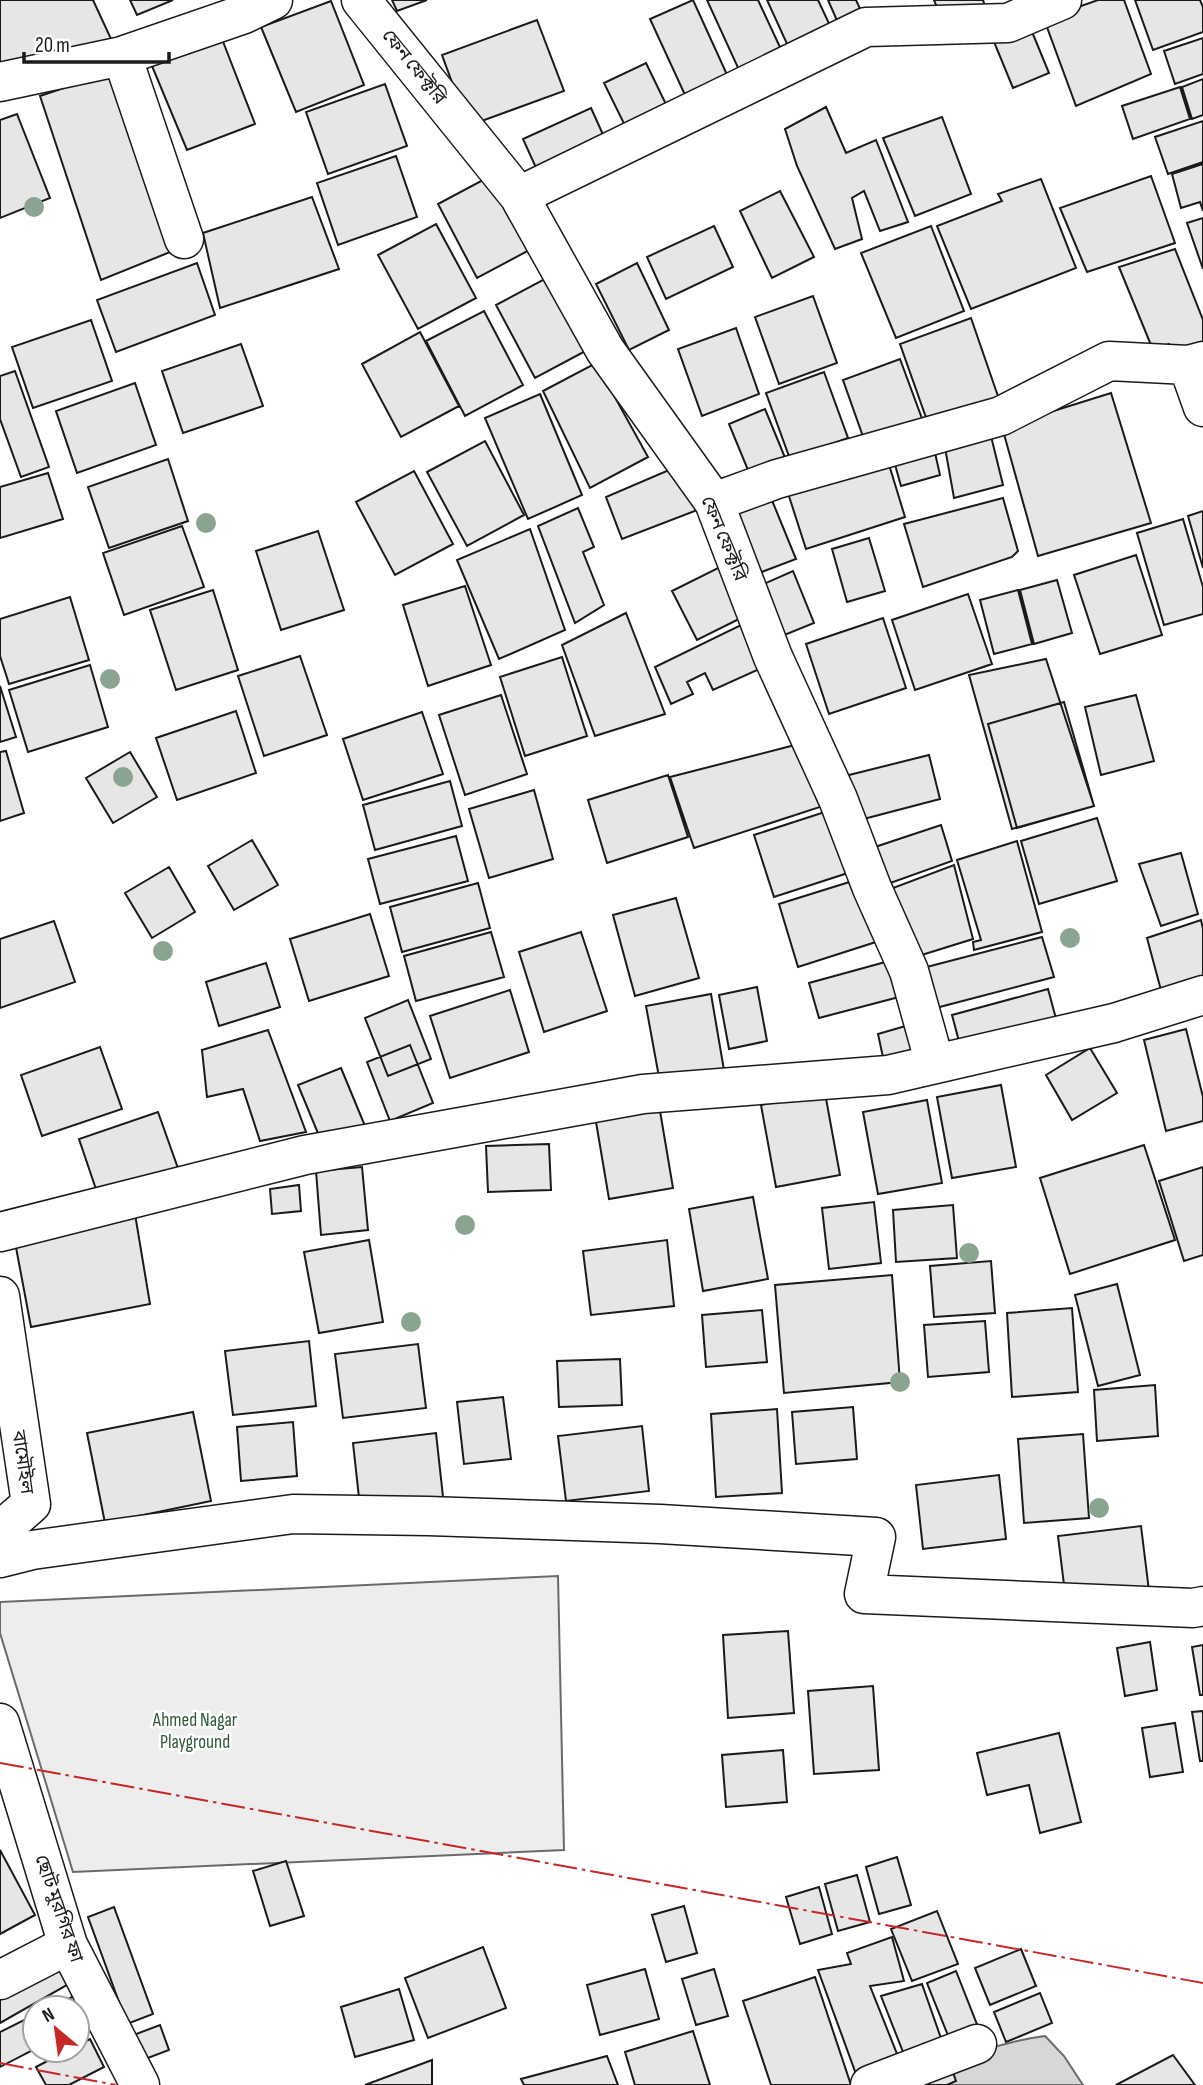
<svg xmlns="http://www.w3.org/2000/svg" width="1203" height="2085" viewBox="0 0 1203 2085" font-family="'Sofia Sans Condensed','Noto Sans Bengali',sans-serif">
<rect width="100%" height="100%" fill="#fff"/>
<!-- built -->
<path fill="#ededed" stroke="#6a6a6a" stroke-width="2" d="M 558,1576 L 564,1850 L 73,1872 L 0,1633 L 0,1602 Z"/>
<!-- water -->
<path fill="#d7d7d7" stroke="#6a6a6a" stroke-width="2" d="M 1045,2036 L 1064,2056 L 1083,2085 L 906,2085 C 955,2062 990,2043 1045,2036 Z"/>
<!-- building -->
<path fill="#e6e6e6" stroke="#1a1a1a" stroke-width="2" d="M 0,0 L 93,0 L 112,41 L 0,66 Z
M 130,0 L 173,0 L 137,15 Z
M 392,0 L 427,0 L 397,11 Z
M 693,0 L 739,101 L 697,121 L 650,19 Z
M 707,0 L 758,0 L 793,75 L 750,94 Z
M 767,0 L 818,0 L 841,49 L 798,68 Z
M 828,0 L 856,0 L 862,13 L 839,25 Z
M 934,0 L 983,0 L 988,16 L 940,15 Z
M 1098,0 L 1124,0 L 1151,74 L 1076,106 L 1044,19 Z
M 1135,0 L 1200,0 L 1203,7 L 1203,32 L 1153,50 Z
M 331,1 L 364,85 L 296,112 L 261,27 Z
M 537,20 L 564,91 L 468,126 L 442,55 Z
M 1028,22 L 1049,73 L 1013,88 L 992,37 Z
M 1203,38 L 1203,74 L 1175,84 L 1164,51 Z
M 222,39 L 255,124 L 187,150 L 152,66 Z
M 646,63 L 678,129 L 637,150 L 604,83 Z
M 117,70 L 180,248 L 101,280 L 40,96 Z
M 1203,79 L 1203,115 L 1192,119 L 1182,87 Z
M 385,84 L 407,146 L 328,174 L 306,112 Z
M 1180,87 L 1190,119 L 1133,139 L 1122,106 Z
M 826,107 L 846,153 L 876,140 L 908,222 L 880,231 L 864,191 L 852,198 L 862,239 L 835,249 L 797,166 L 785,129 Z
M 591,108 L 610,150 L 542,181 L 523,139 Z
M 17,114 L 50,198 L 0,218 L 0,120 Z
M 942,117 L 971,194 L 915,216 L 883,138 Z
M 1203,121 L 1203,162 L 1168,174 L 1155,137 Z
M 396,156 L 417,217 L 338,245 L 317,183 Z
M 1203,164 L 1203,211 L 1200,202 L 1181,208 L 1172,174 Z
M 496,173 L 535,247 L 477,278 L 438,204 Z
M 1151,176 L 1175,243 L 1087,272 L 1060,208 Z
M 1041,179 L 1076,268 L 971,309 L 937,226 L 1002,201 L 998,194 Z
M 780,191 L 814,257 L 772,278 L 740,211 Z
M 312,197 L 339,269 L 220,308 L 203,233 Z
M 1203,218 L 1203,269 L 1187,223 Z
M 436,224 L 476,298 L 418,329 L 378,255 Z
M 714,226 L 733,267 L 666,299 L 647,257 Z
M 931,226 L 964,311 L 896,338 L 861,253 Z
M 1175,249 L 1203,320 L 1203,350 L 1178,360 L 1169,344 L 1153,350 L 1119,267 Z
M 197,263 L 215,315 L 116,352 L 97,300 Z
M 637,263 L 669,330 L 629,350 L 596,284 Z
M 554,274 L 593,347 L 535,378 L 496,305 Z
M 813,296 L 837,363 L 779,384 L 755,317 Z
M 484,311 L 523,385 L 465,416 L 426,341 Z
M 971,318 L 1000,402 L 929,426 L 900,344 Z
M 91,320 L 112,381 L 33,408 L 12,347 Z
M 736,328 L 759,394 L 702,416 L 678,349 Z
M 420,332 L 459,406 L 401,437 L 362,364 Z
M 241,344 L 263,406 L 183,433 L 162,371 Z
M 900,359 L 924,424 L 866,445 L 843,380 Z
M 596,363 L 648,457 L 590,488 L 543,391 Z
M 15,371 L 49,467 L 21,477 L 0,419 L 0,376 Z
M 824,372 L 848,438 L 790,459 L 766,393 Z
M 135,383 L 156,445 L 77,473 L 56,411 Z
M 1111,393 L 1151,523 L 1038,556 L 1002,427 Z
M 540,394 L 582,495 L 528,519 L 485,418 Z
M 765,409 L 786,460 L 750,475 L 729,424 Z
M 990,432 L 1003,485 L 954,498 L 944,442 Z
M 485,441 L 524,515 L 467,546 L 427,472 Z
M 933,444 L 940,475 L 901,486 L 892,454 Z
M 887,458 L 905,517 L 806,549 L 787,490 Z
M 168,459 L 188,521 L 109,548 L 88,487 Z
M 676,467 L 700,509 L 622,539 L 606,497 Z
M 414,471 L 453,544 L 395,575 L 356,502 Z
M 48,473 L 63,519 L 0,538 L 0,487 Z
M 769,493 L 796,559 L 751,576 L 723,508 Z
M 1003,498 L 1018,551 L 1012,557 L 923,587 L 904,524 Z
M 578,508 L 594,547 L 583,552 L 604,605 L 575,623 L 538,526 Z
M 1203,511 L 1203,568 L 1188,516 Z
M 1183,519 L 1203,587 L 1203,614 L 1164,625 L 1137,533 Z
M 182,526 L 204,587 L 124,615 L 103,553 Z
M 530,529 L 565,630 L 499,659 L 457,560 Z
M 318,531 L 344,610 L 281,630 L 256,551 Z
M 869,538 L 885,591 L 847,602 L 832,549 Z
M 1136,555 L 1162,635 L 1100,654 L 1074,575 Z
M 720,567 L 745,616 L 697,640 L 672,591 Z
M 793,571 L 814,623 L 777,638 L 757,587 Z
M 1057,580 L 1072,633 L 1034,644 L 1020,590 Z
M 465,586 L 491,665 L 428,686 L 403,605 Z
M 213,590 L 238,670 L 176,690 L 150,610 Z
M 1018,590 L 1032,644 L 994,654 L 980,600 Z
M 968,594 L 992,664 L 915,690 L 892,620 Z
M 70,597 L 89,660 L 9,684 L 0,656 L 0,619 Z
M 626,613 L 665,714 L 595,736 L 562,645 Z
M 883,618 L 906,688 L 829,714 L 806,644 Z
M 743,624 L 764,667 L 713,690 L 705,673 L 687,682 L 693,694 L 671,704 L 655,667 Z
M 300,656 L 327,735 L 264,756 L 238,676 Z
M 562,657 L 587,736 L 525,756 L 500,677 Z
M 1046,659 L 1094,806 L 1012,829 L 969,675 Z
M 90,665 L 108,727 L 28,752 L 9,690 Z
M 0,686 L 16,737 L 0,742 Z
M 501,695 L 527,774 L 465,795 L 439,715 Z
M 1136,695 L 1154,761 L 1101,775 L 1085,707 Z
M 1064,702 L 1094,806 L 1017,828 L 988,724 Z
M 236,711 L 256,773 L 177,800 L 156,738 Z
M 422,712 L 443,774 L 363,800 L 343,739 Z
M 795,745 L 820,807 L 694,848 L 670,777 Z
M 6,751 L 24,813 L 0,821 L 0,752 Z
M 130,752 L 157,797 L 113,823 L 86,778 Z
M 929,755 L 940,799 L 856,821 L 845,776 Z
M 668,775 L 688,837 L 607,863 L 588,800 Z
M 450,781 L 462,826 L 375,850 L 363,805 Z
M 534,790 L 553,859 L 489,878 L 469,809 Z
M 834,809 L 854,871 L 774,897 L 754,835 Z
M 1097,818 L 1117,881 L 1039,904 L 1021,841 Z
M 941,825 L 952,861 L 882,886 L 869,849 Z
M 456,836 L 468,881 L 380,904 L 368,859 Z
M 252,840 L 278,885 L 234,910 L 208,866 Z
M 1017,841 L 1042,932 L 974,950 L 973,942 L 981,940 L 957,860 Z
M 1181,853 L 1198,914 L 1161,926 L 1139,864 Z
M 954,865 L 973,939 L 912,958 L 885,891 Z
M 169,867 L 195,912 L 152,938 L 125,893 Z
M 859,879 L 879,941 L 798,967 L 779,904 Z
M 478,883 L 490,928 L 402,952 L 390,907 Z
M 676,898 L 699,978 L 635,996 L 613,915 Z
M 370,914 L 389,976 L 309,1001 L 290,939 Z
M 1201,920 L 1203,929 L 1203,980 L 1162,994 L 1147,938 Z
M 54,921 L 75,982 L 0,1008 L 0,939 Z
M 491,932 L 504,977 L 416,1001 L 404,956 Z
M 581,932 L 607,1011 L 544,1032 L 519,952 Z
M 1042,937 L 1054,977 L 932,1009 L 919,969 Z
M 889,961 L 899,997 L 819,1018 L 809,983 Z
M 266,963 L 280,1007 L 219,1026 L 206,982 Z
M 757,987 L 767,1041 L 729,1049 L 719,995 Z
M 1048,989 L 1061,1037 L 965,1064 L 952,1015 Z
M 510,990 L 529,1052 L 450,1078 L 430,1016 Z
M 711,994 L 725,1076 L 661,1088 L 646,1006 Z
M 408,1000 L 431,1059 L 388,1076 L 365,1018 Z
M 916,1023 L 923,1054 L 884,1062 L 878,1034 Z
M 1186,1029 L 1203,1097 L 1203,1121 L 1166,1131 L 1144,1040 Z
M 268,1030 L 306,1132 L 260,1141 L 243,1089 L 207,1097 L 202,1050 Z
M 410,1045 L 433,1103 L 390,1121 L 367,1062 Z
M 100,1047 L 122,1109 L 42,1136 L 21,1075 Z
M 1090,1048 L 1117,1093 L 1072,1120 L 1046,1075 Z
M 341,1068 L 365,1126 L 322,1143 L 298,1085 Z
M 1001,1085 L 1016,1167 L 952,1178 L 937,1097 Z
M 825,1093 L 840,1175 L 776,1187 L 761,1105 Z
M 927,1100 L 942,1183 L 878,1194 L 863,1112 Z
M 659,1105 L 673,1188 L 609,1199 L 595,1116 Z
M 158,1112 L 180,1174 L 100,1201 L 79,1139 Z
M 549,1144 L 551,1190 L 488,1192 L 486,1146 Z
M 1144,1145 L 1175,1240 L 1070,1274 L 1040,1178 Z
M 362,1167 L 368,1230 L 321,1235 L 316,1171 Z
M 1203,1167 L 1203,1255 L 1184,1261 L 1159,1181 Z
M 299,1185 L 301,1211 L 272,1214 L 270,1189 Z
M 753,1197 L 768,1279 L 703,1291 L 689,1209 Z
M 874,1202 L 881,1263 L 829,1269 L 822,1208 Z
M 953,1205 L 957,1258 L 896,1262 L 893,1210 Z
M 135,1214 L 150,1304 L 31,1327 L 15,1242 Z
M 369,1240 L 383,1322 L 319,1333 L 304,1252 Z
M 667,1240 L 674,1306 L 591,1315 L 583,1251 Z
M 991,1261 L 995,1313 L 934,1317 L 930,1266 Z
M 892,1275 L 900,1382 L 784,1393 L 775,1285 Z
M 1117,1284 L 1140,1375 L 1098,1386 L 1075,1295 Z
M 1072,1308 L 1078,1392 L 1012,1397 L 1007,1313 Z
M 762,1310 L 767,1362 L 706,1367 L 702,1315 Z
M 985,1321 L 989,1372 L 928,1377 L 924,1325 Z
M 309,1341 L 316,1406 L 233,1415 L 225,1351 Z
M 418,1344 L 426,1408 L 343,1418 L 335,1354 Z
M 620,1359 L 622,1405 L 559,1407 L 557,1361 Z
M 1155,1385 L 1158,1436 L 1097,1441 L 1094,1390 Z
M 503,1397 L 511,1459 L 464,1464 L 457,1402 Z
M 853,1407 L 857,1459 L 796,1464 L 792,1412 Z
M 777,1409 L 782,1493 L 716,1497 L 711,1414 Z
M 193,1412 L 211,1501 L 105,1523 L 87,1433 Z
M 293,1422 L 297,1476 L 241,1481 L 237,1427 Z
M 642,1426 L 649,1491 L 566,1501 L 558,1436 Z
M 436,1433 L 443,1497 L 360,1507 L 353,1443 Z
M 1083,1434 L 1089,1518 L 1024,1523 L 1018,1439 Z
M 999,1475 L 1006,1539 L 923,1549 L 916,1485 Z
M 1141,1526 L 1149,1591 L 1066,1601 L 1058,1536 Z
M 788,1631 L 794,1713 L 728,1718 L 723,1635 Z
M 1150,1642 L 1157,1690 L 1125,1696 L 1117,1648 Z
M 1203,1645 L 1203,1695 L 1200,1695 L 1192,1647 Z
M 873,1686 L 879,1770 L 814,1774 L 808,1691 Z
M 1203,1711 L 1203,1761 L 1200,1761 L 1192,1712 Z
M 1175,1723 L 1183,1772 L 1150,1777 L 1142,1728 Z
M 1059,1733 L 1081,1822 L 1040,1833 L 1029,1785 L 987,1795 L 977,1753 Z
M 783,1750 L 787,1802 L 726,1807 L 722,1755 Z
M 0,1850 L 35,1915 L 0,1934 Z
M 897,1857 L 911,1905 L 879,1914 L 866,1867 Z
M 286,1861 L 304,1916 L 270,1926 L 253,1871 Z
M 857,1875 L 870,1922 L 838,1931 L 825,1884 Z
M 819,1887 L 832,1934 L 800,1944 L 786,1897 Z
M 684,1906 L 697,1953 L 666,1962 L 652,1915 Z
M 114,1907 L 153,2014 L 127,2024 L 88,1917 Z
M 937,1911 L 958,1964 L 912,1981 L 891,1929 Z
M 892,1937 L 904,1981 L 870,1986 L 907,2079 L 860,2085 L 818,1970 L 851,1964 L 847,1953 Z
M 483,1947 L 506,2008 L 428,2038 L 405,1978 Z
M 1021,1949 L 1036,1986 L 990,2005 L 975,1968 Z
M 65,1952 L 79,1978 L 0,2023 L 0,1990 Z
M 645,1969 L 659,2019 L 600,2035 L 587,1985 Z
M 714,1969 L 728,2016 L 696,2025 L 682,1979 Z
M 956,1971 L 982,2037 L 953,2048 L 927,1983 Z
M 815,1977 L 851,2085 L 771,2085 L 743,2001 Z
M 922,1984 L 956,2081 L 947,2085 L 916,2085 L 881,1996 Z
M 89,1988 L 103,2017 L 77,2030 L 77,2008 L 51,2008 Z
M 399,1989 L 414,2040 L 355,2057 L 341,2007 Z
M 1040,1993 L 1052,2023 L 1006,2042 L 994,2012 Z
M 32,2016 L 35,2022 L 35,2049 L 0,2067 L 0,2032 Z
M 160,2025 L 169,2050 L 140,2061 L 131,2036 Z
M 693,2031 L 710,2085 L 635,2085 L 625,2052 Z
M 90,2039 L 104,2067 L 69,2085 L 46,2085 L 36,2067 L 68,2050 L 77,2050 L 77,2046 Z
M 1173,2055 L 1195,2085 L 1116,2085 Z
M 607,2056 L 618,2085 L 524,2085 L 521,2079 Z
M 432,2060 L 432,2085 L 365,2085 Z"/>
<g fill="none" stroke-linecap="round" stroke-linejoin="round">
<defs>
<path id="minor" d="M 361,0 L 519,196 L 605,350 L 714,502 L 773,657 L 838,799 L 872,888 L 909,971 L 935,1064
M 122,56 L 184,239
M 0,82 L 122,56 L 244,14 L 273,0
M 519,196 L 866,27 L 1008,23 L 1062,0
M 1188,365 L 1203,407
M 714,502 L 777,479 L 1001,416 L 1109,361 L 1188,365 L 1203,361
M 0,1232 L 305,1155 L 643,1094 L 888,1075 L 1114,1023 L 1203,995
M 0,1296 L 31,1504 L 0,1531
M 0,1558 L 32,1550 L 293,1514 L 428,1516 L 660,1524 L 876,1537 L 864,1594 L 1193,1608 L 1203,1606
M 0,1723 L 68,1945 L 140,2085
M 0,1980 L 68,1945
M 870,2085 L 977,2044"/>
</defs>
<!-- minor casing -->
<use href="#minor" stroke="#1a1a1a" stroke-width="41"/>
<!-- minor -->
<use href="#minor" stroke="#fff" stroke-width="38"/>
<!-- power -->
<path stroke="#c62828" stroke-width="2" stroke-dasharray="24 5 3.5 5" stroke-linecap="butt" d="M 0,1763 L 1203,1983
M 0,2063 L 116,2085"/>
</g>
<!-- trees -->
<g fill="#8aa48f">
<circle cx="34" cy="207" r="10"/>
<circle cx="206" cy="523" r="10"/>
<circle cx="110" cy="679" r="10"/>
<circle cx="123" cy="777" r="10"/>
<circle cx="1070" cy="938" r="10"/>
<circle cx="163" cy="951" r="10"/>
<circle cx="465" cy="1225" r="10"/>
<circle cx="969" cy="1253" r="10"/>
<circle cx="411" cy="1322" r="10"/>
<circle cx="900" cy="1382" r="10"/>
<circle cx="1099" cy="1508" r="10"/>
</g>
<g text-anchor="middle" stroke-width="5" stroke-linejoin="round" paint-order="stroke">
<!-- street labels -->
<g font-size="19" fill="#1a1a1a" stroke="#fff">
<text transform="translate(415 66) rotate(51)" y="7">ফেন ফেক্টরি</text>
<text transform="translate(725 538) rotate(67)" y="7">ফেন ফেক্টরি</text>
<text transform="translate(24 1462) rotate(82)" y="7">বামৌইল</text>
<text transform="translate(60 1908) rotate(71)" y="7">ছোট মুরগির ফা</text>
</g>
<!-- park labels -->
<g font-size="19" fill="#2b5a34" stroke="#fff">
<text x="195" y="1726">Ahmed Nagar<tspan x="195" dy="22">Playground</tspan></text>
</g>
</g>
<!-- north arrow -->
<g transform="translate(56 2029) rotate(331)"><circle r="33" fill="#ffffff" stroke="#a3a3a3" stroke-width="2"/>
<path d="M0-5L12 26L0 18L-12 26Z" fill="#c62828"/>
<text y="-10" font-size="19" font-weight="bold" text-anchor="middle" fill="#1a1a1a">N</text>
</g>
<!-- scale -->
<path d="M24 52v10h145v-10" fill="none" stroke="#1a1a1a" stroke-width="3.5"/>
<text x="35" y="52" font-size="21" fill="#1a1a1a" stroke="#ffffff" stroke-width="5" paint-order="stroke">20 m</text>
</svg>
